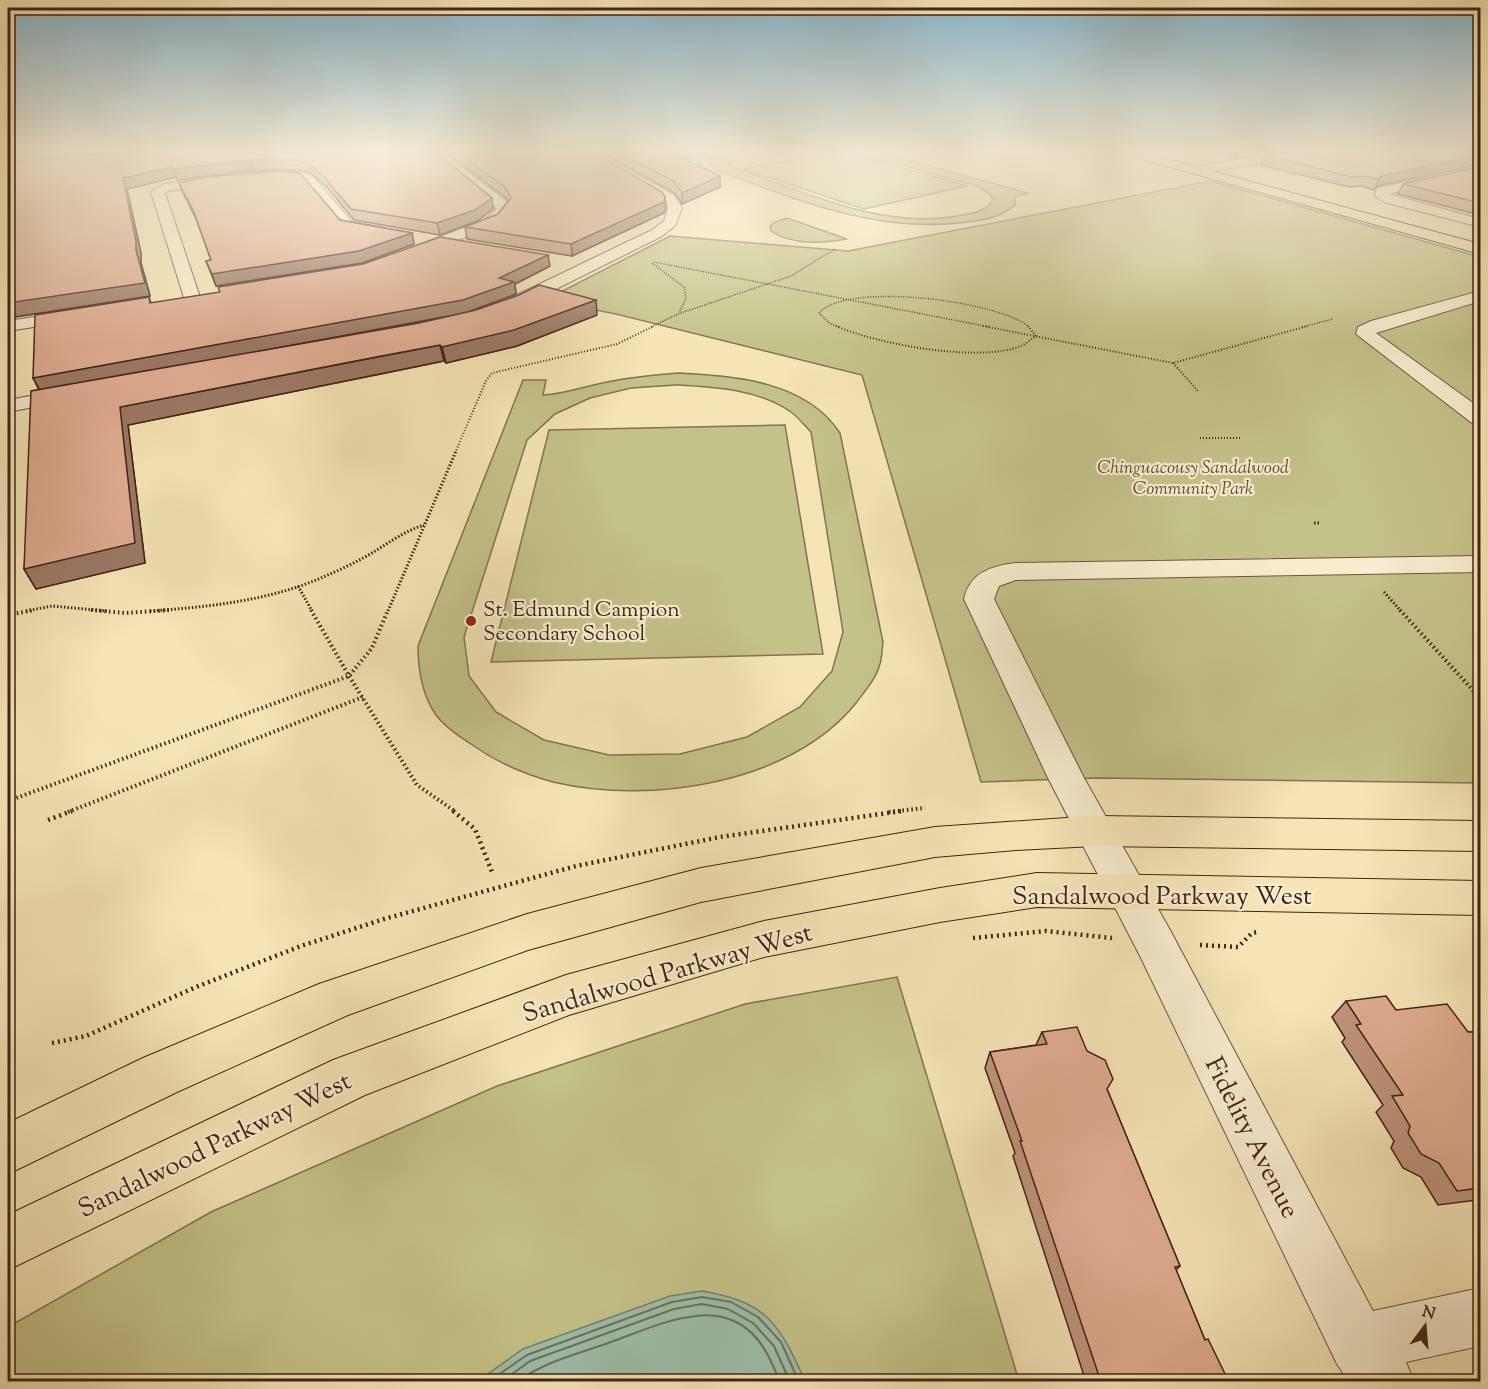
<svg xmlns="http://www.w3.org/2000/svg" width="1488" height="1389" viewBox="0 0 1488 1389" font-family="'Sorts Mill Goudy',serif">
<rect width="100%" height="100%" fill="#f5e4b5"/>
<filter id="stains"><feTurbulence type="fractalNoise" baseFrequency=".00333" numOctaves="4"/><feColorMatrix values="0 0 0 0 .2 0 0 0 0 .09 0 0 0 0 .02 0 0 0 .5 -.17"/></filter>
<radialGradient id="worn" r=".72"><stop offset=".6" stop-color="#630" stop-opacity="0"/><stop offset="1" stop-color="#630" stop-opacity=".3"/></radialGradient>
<!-- green -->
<path fill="#c3c288" stroke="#827450" stroke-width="1.5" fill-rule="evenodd" d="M 722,150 L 746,150 L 730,157 L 729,163 L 736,168 C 807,193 885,231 962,215 C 975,213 987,211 993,199 L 989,193 L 977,186 L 848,150 L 871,150 L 1028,193 L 1015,197 L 1015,205 C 1000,219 978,221 959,223 C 872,232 798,200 719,171 L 713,168 L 709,160 L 711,157 Z
M 842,151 L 967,186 L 864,209 L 743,169 Z
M 1211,181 L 1480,257 L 1480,783 L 1098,778 L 981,782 L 862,375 L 616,314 L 545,300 L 670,236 L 848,251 Z
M 787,218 L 847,239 C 823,243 793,246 771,231 L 770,227 L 773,223 Z
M 678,373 C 735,376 806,381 840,433 L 883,642 C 882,649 882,657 880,664 C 876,679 865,691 856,703 C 791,784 650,805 553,782 C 524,774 496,762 471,744 C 459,736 445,727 436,715 C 422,695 418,670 418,646 L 523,380 L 546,380 L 543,395 C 566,394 585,386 607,382 C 631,377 654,375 678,373 ZM 676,385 C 714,387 758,389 791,412 C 798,417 805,426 811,432 L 843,632 L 832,671 L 800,707 L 747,737 L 680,754 L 609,755 L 544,740 L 496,712 L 469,676 L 464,637 L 527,440 L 555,414 L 590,398 L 631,388 Z
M 785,425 L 823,654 L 491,662 L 549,430 Z
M 897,977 L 1019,1381 L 8,1381 L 8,1327 L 211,1212 L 497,1086 L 745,1004 Z"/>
<!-- water -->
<path fill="#9dbfaa" stroke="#78816f" stroke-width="1.5" d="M 702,1291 C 768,1302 779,1324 805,1381 L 478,1381 L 523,1349 L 670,1296 Z"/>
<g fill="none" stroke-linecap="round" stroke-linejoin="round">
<!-- shore -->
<path stroke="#6e7260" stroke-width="2" d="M 488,1382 L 527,1355 L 672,1302 L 702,1297 L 731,1302 L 758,1317 L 781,1342 L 799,1382
M 501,1382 L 530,1361 L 674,1309 L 702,1304 L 728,1309 L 753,1323 L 774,1346 L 790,1382
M 517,1382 C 545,1361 581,1353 614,1341 C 638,1332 663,1321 689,1317 C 705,1314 723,1315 738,1323 C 761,1335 771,1360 780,1382"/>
<defs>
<path id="minor" d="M 16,150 L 28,150 L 12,169 L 8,170 L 8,159 Z
M 426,150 L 439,150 L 505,200 L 511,210 L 494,226 L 410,259 L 402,254 L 404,251 L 484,220 L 497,209 Z
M 578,150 L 592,150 L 674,195 L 682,208 L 675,226 L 662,236 L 512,311 L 500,311 L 497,307 L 500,303 L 652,230 L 664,221 L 668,208 L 664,201 Z
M 1291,150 L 1316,150 L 1310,153 L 1195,175 L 1189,171 L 1195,167 Z
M 1480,166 L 1480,174 L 1389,194 L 1480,219 L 1480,227 L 1384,202 L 1375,196 L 1377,188 Z
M 261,172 L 298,172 L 312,175 L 352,222 L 385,228 L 392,232 L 385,236 L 343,229 L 304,181 L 298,179 L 239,181 L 168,191 L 165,193 L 200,297 L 197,301 L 185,301 L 151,192 L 164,184 Z
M 1480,291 L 1480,301 L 1376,333 L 1480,408 L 1480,425 L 1472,423 L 1356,334 L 1358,327 L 1371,321 Z
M 79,310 L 85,311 L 88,315 L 85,319 L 8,331 L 8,321 Z
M 74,388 L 81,390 L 85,394 L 81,398 L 8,412 L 8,400 Z
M 1480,556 L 1480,572 L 1016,580 L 999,586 L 994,599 L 1084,778 L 1170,930 L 1373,1311 L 1480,1288 L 1480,1346 L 1406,1362 L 1414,1382 L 1349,1382 L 1337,1364 L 1140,956 L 1048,778 L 964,599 C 970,572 992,566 1016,563 Z"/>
<path id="major" d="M 1115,150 L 1134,150 L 1480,244 L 1480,254 L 1117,152 Z
M 1095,816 L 1480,821 L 1480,851 L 1095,846 L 1016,850 L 935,857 L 701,902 L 528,950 L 348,1015 L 177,1092 L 8,1174 L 8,1123 L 143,1058 L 319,984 L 527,914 L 701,868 L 935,827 Z
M 1037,873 L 1480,881 L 1480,915 L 1037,907 L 940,922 L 764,957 L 569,1015 L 365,1095 L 8,1270 L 8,1215 L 333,1060 L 566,975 L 764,921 L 940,888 Z"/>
</defs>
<!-- minor casing -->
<use href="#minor" stroke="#6d553e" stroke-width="2"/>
<!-- major casing -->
<use href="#major" stroke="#402517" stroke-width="2"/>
<!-- path-far4 -->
<path stroke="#402517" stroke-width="1.5" stroke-dasharray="1 1.5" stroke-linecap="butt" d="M 654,262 L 990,327
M 652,263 L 684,287 L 686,298 L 679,313
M 651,327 L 678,314 L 791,276 L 835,249
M 839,327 L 829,323 L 819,313 C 846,281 1000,301 1029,327
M 1302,327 L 1333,319"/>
<!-- path-far3 -->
<path stroke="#402517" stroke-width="2" stroke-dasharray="1 2" stroke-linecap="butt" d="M 836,326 C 877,344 978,363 1021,346 C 1026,344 1031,339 1036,336 L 1028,326
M 983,326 L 1173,363 L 1308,326
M 1173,363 L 1199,392
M 1200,438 L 1242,438
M 455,453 L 486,381 L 492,373 L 617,344 L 654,326"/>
<!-- path-far2 -->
<path stroke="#402517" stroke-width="3" stroke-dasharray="1.5 2" stroke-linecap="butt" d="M 1314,523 L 1321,523
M 298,586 L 312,611
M 1384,592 L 1401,611
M 26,611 L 52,606 L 107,611
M 150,611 C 208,607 267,601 321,578 C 335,572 350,565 363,558 C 384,547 401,532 424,525
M 388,611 L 456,451"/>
<!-- path-far1 -->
<path stroke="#402517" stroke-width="4" stroke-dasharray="1.5 3" stroke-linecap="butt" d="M 91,610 L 125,613 L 171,610
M 311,610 L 349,676 L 417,785 L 456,812
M 1400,610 L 1480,698
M 8,615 L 34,610
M 8,801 L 349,676 L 372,648 L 388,610
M 68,812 L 363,697
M 889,812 L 925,808"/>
<!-- path -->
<path stroke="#402517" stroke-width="4.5" stroke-dasharray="2 4" stroke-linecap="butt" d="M 453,811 L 475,829 L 492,872
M 48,820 L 72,811
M 973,938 L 1046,931 L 1112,938
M 1200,945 L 1238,947 L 1252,933 L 1258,932
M 52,1043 L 86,1036 L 196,987 L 301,946 L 384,919 L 576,866 L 720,837 L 902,811"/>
<!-- minor -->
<use href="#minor" fill="#f8edcf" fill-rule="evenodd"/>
<!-- major -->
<use href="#major" fill="#f5e4b5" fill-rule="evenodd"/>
</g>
<!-- wall -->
<path fill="#bf937c" stroke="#402517" stroke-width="1.5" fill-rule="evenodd" d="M 433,150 L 492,198 L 493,209 L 477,221 L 440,235 L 354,220 L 327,187 L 310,173 L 298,170 L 254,170 L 177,180 L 176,177 L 127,189 L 141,253 L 141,263 L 150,296 L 15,317 L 8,316 L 8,242 L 14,195 L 8,195 L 8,163 Z
M 442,150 L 589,150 L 665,197 L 666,208 L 664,213 L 572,256 L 467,239 L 465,227 L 498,214 L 508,201 L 506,198 Z
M 597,150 L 705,150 L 705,155 L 681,158 L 720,176 L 720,187 L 682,204 L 675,193 Z
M 1205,150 L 1278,150 L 1235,158 Z
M 1480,150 L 1480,165 L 1480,164 L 1377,186 L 1374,190 L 1362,186 L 1349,187 L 1261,165 L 1265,155 Z
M 1480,167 L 1480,215 L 1398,194 L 1403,184 Z
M 179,183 L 340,220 L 412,233 L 414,244 L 362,263 L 216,286 L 206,261 L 211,260 L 197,221 L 183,193 Z
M 550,266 L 515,284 L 516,294 L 471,311 L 597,315 L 517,346 L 446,363 L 444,361 L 381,374 L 128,425 L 145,563 L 36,589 L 24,569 L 39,390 L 33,378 L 149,297 L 151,303 ZM 452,315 L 419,323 L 252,352 Z
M 1346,1001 L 1396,1010 L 1468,1032 L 1480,1032 L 1480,1198 L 1477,1200 L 1438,1205 L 1421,1177 L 1403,1168 L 1391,1148 L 1394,1141 L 1376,1112 L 1383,1105 L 1342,1042 L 1345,1038 L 1332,1017 Z
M 1042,1032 L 1087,1051 L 1107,1089 L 1180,1266 L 1176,1270 L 1205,1340 L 1229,1382 L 1086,1382 L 1013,1156 L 1015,1153 L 985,1068 L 990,1052 L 1036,1045 Z"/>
<!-- shaded-wall -->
<path fill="#9b7865" stroke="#402517" stroke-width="1.5" d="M 14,150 L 137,150 L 8,161 L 8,162 L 8,151 Z
M 665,150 L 705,150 L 705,155 L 665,160 Z
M 910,150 L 925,150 L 910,152 Z
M 1237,150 L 1278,150 L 1235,158 Z
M 1480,155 L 1480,164 L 1377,186 L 1374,190 L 1381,176 Z
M 251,160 L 254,170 L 177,180 L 173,169 Z
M 172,167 L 176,177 L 127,189 L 141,253 L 141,263 L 150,296 L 15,317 L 8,303 L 136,250 L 123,178 Z
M 720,176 L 720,187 L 682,204 L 682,193 Z
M 15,183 L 20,194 L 8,195 L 8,184 Z
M 665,197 L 666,208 L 664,213 L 572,256 L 571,244 Z
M 492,198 L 493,209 L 477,221 L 440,235 L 437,223 Z
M 412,233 L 414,244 L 362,263 L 216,286 L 212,274 Z
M 548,255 L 550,266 L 515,284 L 516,294 L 465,313 L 41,392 L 33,378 L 499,278 Z
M 596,300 L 597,315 L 517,346 L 446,363 L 442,347 Z
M 440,345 L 444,361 L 128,425 L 145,563 L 36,589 L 24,569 L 120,407 Z"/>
<!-- building -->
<path fill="#deab90" stroke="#402517" stroke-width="1.5" d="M 150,150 L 433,150 L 492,198 L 475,210 L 437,223 L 351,209 L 324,177 L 308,163 L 295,160 L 251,160 L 173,169 L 172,167 L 123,178 L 136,241 L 136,250 L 145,283 L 8,303 L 8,242 L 15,183 L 8,184 L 8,163 Z
M 453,150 L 589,150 L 662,192 L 665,197 L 664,202 L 571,244 L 465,227 L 498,214 L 511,198 L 505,187 Z
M 614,150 L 665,150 L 720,176 L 682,193 L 675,182 Z
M 1292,150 L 1480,150 L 1480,155 L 1381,176 L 1378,180 L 1366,176 L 1352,177 L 1265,155 Z
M 1480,167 L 1480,203 L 1403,184 Z
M 278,171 L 300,173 L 340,220 L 412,233 L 359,251 L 212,274 L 206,261 L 211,260 L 193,210 L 179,183 L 206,177 Z
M 440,237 L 548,255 L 499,278 L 514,282 L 463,300 L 33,378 L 35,315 L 149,297 L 150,303 L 220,292 L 218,287 L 363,264 Z
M 539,285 L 596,300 L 514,330 L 442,347 L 440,345 L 376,357 L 120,407 L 135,543 L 24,569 L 31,391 L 419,323 L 476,310 L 519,295 Z
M 1386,996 L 1396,1010 L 1447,1004 L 1468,1032 L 1480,1032 L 1480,1188 L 1457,1191 L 1439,1163 L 1421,1154 L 1408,1133 L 1410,1126 L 1392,1096 L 1403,1095 L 1356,1025 L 1361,1024 L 1346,1001 Z
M 1077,1027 L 1087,1051 L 1105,1060 L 1113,1079 L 1107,1089 L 1180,1266 L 1175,1267 L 1205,1340 L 1208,1339 L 1229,1382 L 1101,1382 L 1020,1141 L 1022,1141 L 990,1052 L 1047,1044 L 1042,1032 Z"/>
<!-- sky -->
<linearGradient id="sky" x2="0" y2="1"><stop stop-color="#8ab8cf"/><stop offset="0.44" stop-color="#faf3de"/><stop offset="1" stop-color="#faf3de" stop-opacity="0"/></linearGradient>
<rect width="1488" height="344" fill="url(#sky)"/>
<!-- markers -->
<circle fill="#8f2418" stroke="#f8edcf" stroke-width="2" cx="471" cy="621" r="6"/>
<g text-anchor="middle" stroke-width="4.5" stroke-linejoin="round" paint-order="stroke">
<!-- far-park labels -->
<g font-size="18" font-style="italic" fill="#614c33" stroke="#f8edcf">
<text x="1193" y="473">Chinguacousy Sandalwood<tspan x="1193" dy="21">Community Park</tspan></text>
</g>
<!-- poi labels -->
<g font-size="21" fill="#402517" stroke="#f8edcf" text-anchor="start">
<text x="483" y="616">St. Edmund Campion<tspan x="483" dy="24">Secondary School</tspan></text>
</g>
<!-- near-street labels -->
<g font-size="26" fill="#402517" stroke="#f8edcf">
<text x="1162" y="904">Sandalwood Parkway West</text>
<text transform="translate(667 972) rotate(-16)" y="9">Sandalwood Parkway West</text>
<text transform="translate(1253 1137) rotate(63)" y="9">Fidelity Avenue</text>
<text transform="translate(214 1144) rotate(-26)" y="9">Sandalwood Parkway West</text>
</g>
</g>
<!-- margin -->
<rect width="1488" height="1389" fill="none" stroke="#f5e4b5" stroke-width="30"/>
<rect x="9" y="9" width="1470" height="1371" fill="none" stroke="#402517" stroke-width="3"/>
<rect x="15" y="15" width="1458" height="1359" fill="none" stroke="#402517" stroke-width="1.5"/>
<!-- north arrow -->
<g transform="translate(1425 1326) rotate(16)" stroke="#f8edcf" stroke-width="4.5" paint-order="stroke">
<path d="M0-4.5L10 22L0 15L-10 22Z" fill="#402517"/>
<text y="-9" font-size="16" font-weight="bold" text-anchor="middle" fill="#402517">N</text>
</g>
<rect width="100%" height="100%" filter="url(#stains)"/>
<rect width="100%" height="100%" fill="url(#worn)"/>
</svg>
